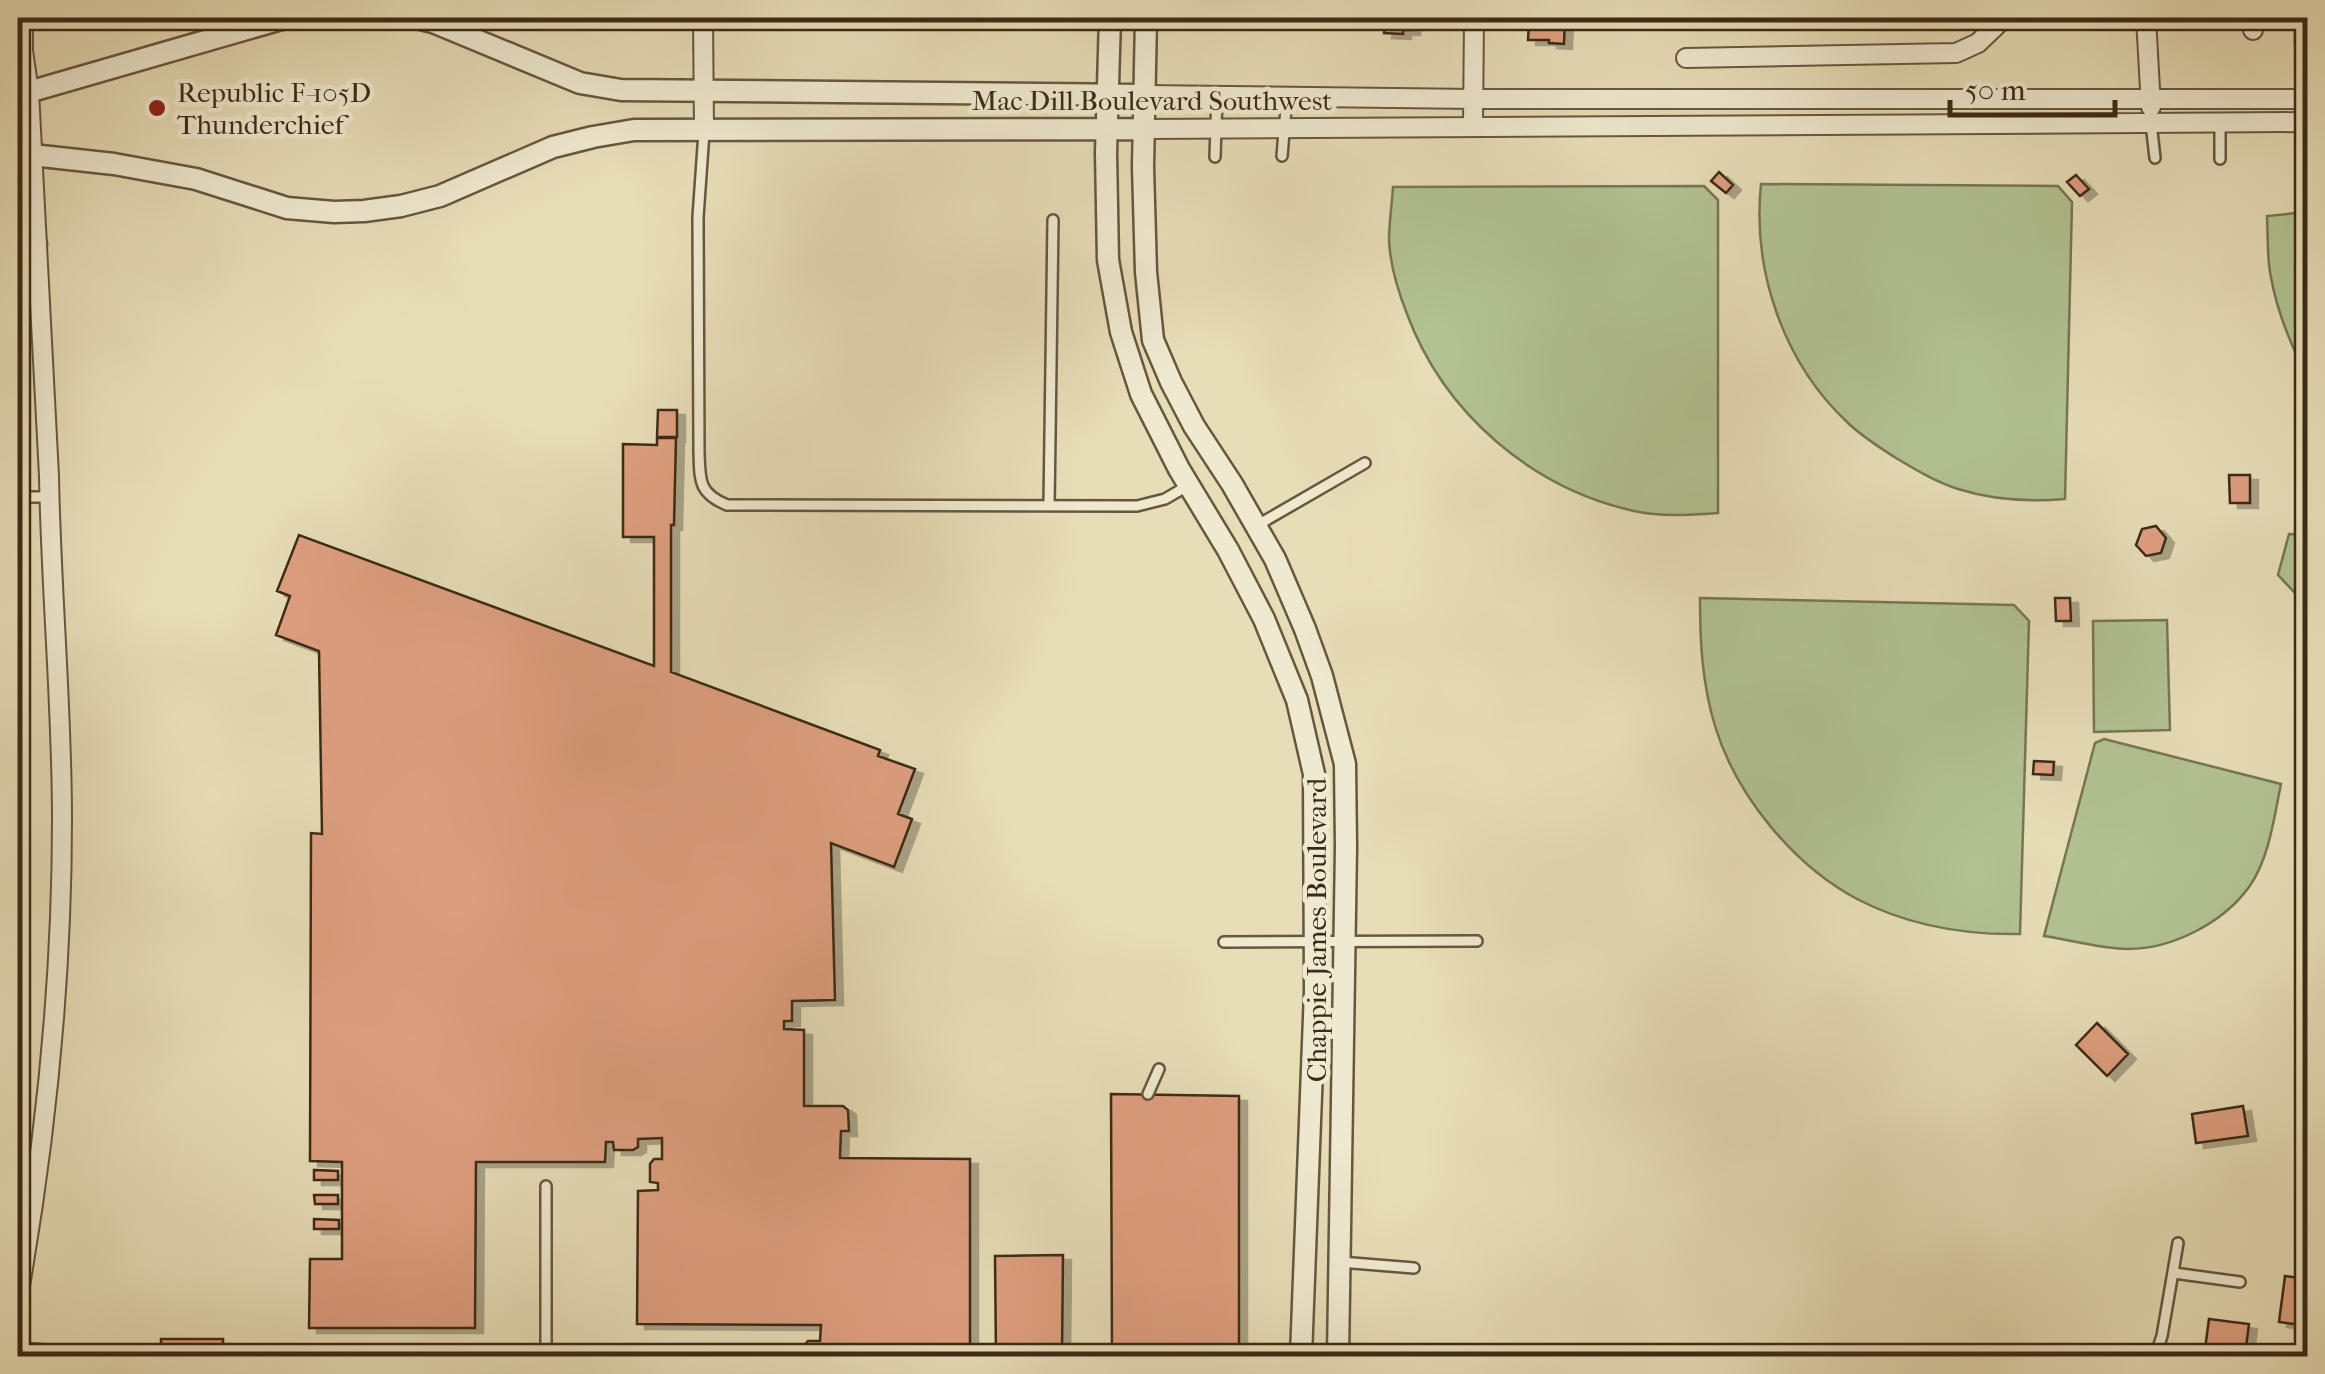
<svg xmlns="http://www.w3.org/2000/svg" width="2325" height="1374" viewBox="0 0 2325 1374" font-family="'IM FELL French Canon',serif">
<defs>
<filter id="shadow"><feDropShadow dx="8" dy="5" stdDeviation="0" flood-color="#0004"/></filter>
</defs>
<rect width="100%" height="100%" fill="#e7ddb7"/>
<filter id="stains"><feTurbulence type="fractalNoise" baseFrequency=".002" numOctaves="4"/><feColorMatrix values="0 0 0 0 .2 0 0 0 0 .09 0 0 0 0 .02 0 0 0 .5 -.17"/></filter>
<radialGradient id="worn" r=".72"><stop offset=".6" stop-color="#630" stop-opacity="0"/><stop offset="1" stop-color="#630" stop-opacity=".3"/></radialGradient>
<!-- green -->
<path fill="#b2c291" stroke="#777654" stroke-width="2.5" d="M 1761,184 L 2058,186 L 2072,202 L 2065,499 C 2029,502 1993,500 1958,489 C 1936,482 1916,470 1896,458 C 1879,447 1861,436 1847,422 C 1783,362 1752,270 1761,184 Z
M 1704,186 L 1718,200 L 1718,513 C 1690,515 1661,517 1634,511 C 1531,488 1444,413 1407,314 C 1398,291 1390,265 1389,240 C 1389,223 1392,204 1393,187 Z
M 2307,212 L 2308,212 L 2307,376 C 2290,344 2276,309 2270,272 C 2267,254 2268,234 2267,216 Z
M 2289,534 L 2307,535 L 2307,594 L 2295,593 L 2278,575 Z
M 1700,598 L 2014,605 L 2029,621 L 2020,934 C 1965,935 1907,925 1857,899 C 1793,865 1736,795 1715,726 C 1702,683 1700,642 1700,598 Z
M 2167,620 L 2170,730 L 2094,732 L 2093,621 Z
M 2104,739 L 2281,784 C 2274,818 2269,859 2249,887 C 2223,923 2172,949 2128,949 C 2101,949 2071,940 2044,936 L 2095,743 Z"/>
<!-- building -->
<path fill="#de9f80" stroke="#3c2a17" stroke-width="2.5" filter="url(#shadow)" d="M 1377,18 L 1413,18 L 1412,30 L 1403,30 L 1403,34 L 1384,33 L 1385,28 L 1377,28 Z
M 1525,18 L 1565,18 L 1564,44 L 1549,43 L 1549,40 L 1528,40 L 1529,23 L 1525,23 Z
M 2289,18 L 2308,18 L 2308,47 L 2304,47 L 2304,43 L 2295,43 L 2295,23 L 2289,23 Z
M 1719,172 L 1733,185 L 1726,193 L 1711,181 Z
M 2076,175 L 2089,189 L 2080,196 L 2067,182 Z
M 658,410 L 677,410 L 677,437 L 657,437 Z
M 657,438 L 676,438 L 674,525 L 671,525 L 671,672 L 880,750 L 878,756 L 915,769 L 898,814 L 912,819 L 894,867 L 831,843 L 835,1000 L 792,1001 L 792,1021 L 784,1021 L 784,1029 L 804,1030 L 804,1106 L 843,1106 L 848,1110 L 849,1131 L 841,1131 L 840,1158 L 970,1159 L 970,1356 L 804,1356 L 804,1346 L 808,1341 L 820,1341 L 821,1325 L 637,1324 L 638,1191 L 658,1190 L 658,1183 L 650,1182 L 650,1164 L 654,1159 L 662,1159 L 662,1138 L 638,1139 L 638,1147 L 633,1150 L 614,1150 L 613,1142 L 606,1142 L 605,1162 L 476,1162 L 475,1328 L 309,1328 L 310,1259 L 342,1259 L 342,1162 L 310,1161 L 311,833 L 322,834 L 319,651 L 276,635 L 290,596 L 277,591 L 299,535 L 654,666 L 654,537 L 623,537 L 623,444 L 657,445 Z
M 2229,475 L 2250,475 L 2250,503 L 2230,503 Z
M 2156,526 L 2166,538 L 2161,553 L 2146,556 L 2136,545 L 2142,529 Z
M 2055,598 L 2070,598 L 2071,621 L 2056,621 Z
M 2034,761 L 2054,762 L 2053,775 L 2033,774 Z
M 2097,1023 L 2128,1054 L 2107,1076 L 2076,1045 Z
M 1111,1094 L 1239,1096 L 1239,1356 L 1112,1356 Z
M 2243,1106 L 2248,1136 L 2196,1143 L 2192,1114 Z
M 314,1170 L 338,1171 L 338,1180 L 314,1180 Z
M 314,1195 L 338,1195 L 338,1204 L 315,1204 Z
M 314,1219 L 339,1220 L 339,1229 L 314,1229 Z
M 1063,1255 L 1062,1356 L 996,1356 L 995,1256 Z
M 2285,1276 L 2308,1279 L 2308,1326 L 2279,1322 Z
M 2209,1319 L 2249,1324 L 2245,1355 L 2205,1349 Z
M 161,1339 L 223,1339 L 223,1356 L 161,1356 Z"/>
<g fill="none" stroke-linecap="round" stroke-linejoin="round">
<defs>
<path id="service" d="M 2151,123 L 2155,158
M 704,132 L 698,217 L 699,452 C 700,480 698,493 727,505 L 1137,506 L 1165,499 L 1189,485
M 1282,156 L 1287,97
M 1215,157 L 1217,96
M 2220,159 L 2220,123
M 18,497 L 49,497
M 1049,506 L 1053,220
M 1256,526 L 1365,463
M 1224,942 L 1477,941
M 1148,1094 L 1159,1069
M 1340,1262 L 1414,1268
M 2174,1273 L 2240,1282
M 18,1348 L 131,1356
M 131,1355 L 546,1354 L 546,1186
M 2155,1356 L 2162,1336 L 2178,1243"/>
<path id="minor" d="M 703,18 L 704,129
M 2146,18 L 2151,107
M 2253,30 L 2253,18
M 1686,58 L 1956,53 L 1978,43 L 2004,18
M 1145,95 L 1475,99 L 2308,99
M 1473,126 L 1474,18
M 1145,129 L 2308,122
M 18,1297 C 46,1139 62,979 62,819 C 62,705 51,591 49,476 L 29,92 L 23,51 L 23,18"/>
<path id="tertiary" d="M 417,18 L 433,22 L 580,83 L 621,90 L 1145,95
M 1110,18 L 1106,153 L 1108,260 L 1121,332 L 1141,394 L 1179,469 L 1228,550 L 1264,619 L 1297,700 L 1314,774 L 1315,991 L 1301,1356
M 1146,18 L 1143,167 L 1146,272 L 1153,340 L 1171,382 L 1194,426 L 1232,484 L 1275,559 L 1305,629 L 1322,676 L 1345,764 L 1346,847 L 1338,1356
M 18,95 L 285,18
M 18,158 L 32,155 L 114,164 L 196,179 L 287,208 L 334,212 L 364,211 L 401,206 L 440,196 L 553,147 L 593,137 L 634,130 L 1145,129
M 18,227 L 36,244"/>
</defs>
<!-- service casing -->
<use href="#service" stroke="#67573f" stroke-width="14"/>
<!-- minor casing -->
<use href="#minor" stroke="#67573f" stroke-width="22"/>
<!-- tertiary casing -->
<use href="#tertiary" stroke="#67573f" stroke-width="25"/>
<!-- service -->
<use href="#service" stroke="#efe9d0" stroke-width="9"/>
<!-- minor -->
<use href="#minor" stroke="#efe9d0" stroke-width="18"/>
<!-- tertiary -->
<use href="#tertiary" stroke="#efe9d0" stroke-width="20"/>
</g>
<!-- markers -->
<circle fill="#8f2418" stroke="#efe9d0" stroke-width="4" cx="157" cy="108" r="10"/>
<g text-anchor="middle" stroke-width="9" stroke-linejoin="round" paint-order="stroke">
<!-- poi labels -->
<g font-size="28" fill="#3c2a17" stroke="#efe9d0" text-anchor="start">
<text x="177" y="102">Republic F-105D<tspan x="177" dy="32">Thunderchief</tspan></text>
</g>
<!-- street labels -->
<g font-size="28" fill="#3c2a17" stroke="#efe9d0">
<text x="1152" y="110">Mac Dill Boulevard Southwest</text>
<text transform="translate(1316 930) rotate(-90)" y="10">Chappie James Boulevard</text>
</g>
</g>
<!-- margin -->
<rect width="2325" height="1374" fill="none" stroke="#e7ddb7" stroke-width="60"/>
<rect x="20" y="20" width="2285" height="1334" fill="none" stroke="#3c2a17" stroke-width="5"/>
<rect x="30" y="30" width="2265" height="1314" fill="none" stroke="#3c2a17" stroke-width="2.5"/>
<!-- scale -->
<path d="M1950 100v15h165v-15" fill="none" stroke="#3c2a17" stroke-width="5"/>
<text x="1965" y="100" font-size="30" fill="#3c2a17" stroke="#efe9d0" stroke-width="8" paint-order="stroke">50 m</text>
<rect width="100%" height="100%" filter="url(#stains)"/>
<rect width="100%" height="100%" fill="url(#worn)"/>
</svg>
